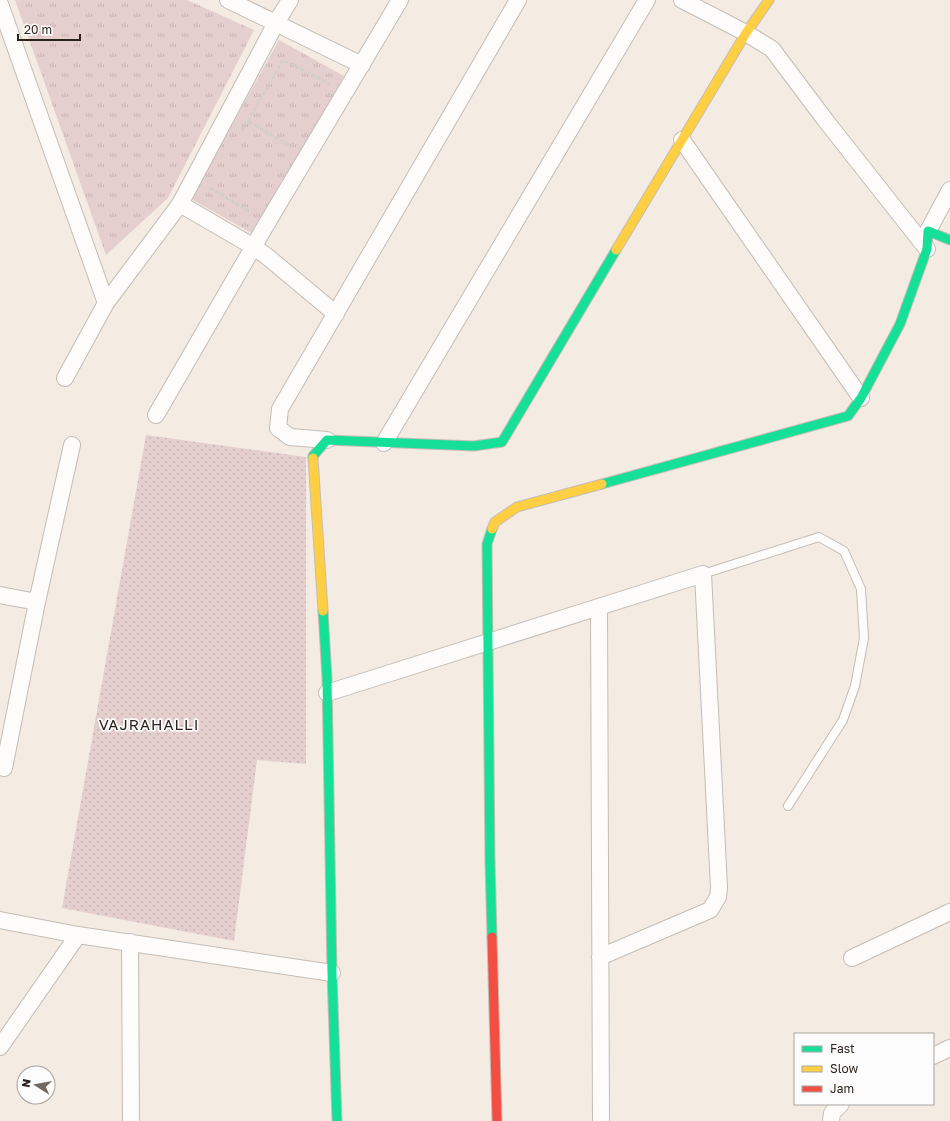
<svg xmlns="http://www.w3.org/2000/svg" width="950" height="1121" viewBox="0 0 950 1121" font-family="'Golos Text',sans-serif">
<defs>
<pattern id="grass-dots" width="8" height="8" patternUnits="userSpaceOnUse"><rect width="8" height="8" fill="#e5cfce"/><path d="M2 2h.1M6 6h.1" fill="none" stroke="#c5b1b0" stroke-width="1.8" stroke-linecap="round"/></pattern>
<pattern id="park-tufts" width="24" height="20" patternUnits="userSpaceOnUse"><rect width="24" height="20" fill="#e5cfce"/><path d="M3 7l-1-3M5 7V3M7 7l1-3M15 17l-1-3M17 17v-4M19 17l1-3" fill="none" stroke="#c5b1b0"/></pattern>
</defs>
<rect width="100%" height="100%" fill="#f4ebe3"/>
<!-- grass -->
<path fill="url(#grass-dots)" d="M 146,435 L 306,457 L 306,764 L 257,760 L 234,941 L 62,908 Z"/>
<!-- park -->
<path fill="url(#park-tufts)" d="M 15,0 L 187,0 L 254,30 L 168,198 L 106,255 Z
M 279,40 L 344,76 L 255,235 L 191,199 Z"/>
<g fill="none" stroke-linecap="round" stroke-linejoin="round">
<defs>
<path id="lane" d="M 703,574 L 819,537 L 844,551 L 861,589 L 864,638 L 855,686 L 843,720 L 788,806"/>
<path id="street" d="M 228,0 L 362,65
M 682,0 L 746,33 L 772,49 L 826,121 L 927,249
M 0,4 L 106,303
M 682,140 L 861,398
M 180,204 L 254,247 L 269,258 L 336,314
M 928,231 L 950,190
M 65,378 L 106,303 L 180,204 L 276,23 L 290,0
M 156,415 L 266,225 L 400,0
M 327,440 L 290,437 L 278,428 L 280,409 L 518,0
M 384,443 L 647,0
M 0,595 L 37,602
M 599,607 L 601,1121
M 327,693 L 703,574 L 719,887 L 718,897 L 710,910 L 600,957
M 4,768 L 37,602 L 72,445
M 0,920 L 78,935 L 332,973
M 130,942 L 131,1121
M 852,958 L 950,912
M 0,1047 L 78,935
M 933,1056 L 950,1048
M 831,1121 L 832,1113 L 841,1104"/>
<path id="fast" d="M 313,458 L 313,456 L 327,440 L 474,446 L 502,442 L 616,250
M 602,484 L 848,416 L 861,398 L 900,324 L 927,249 L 928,231 L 950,240
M 323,611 L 327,678 L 332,973 L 337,1121
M 492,937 L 490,861 L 487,544 L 492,529"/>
<path id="slow" d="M 616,250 L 746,33 L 769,0
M 313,458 L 323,611
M 492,529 L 495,522 L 517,507 L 602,484"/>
<path id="jam" d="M 492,937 L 497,1121"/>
</defs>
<!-- lane casing -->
<use href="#lane" stroke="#c4bdb5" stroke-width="10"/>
<!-- street casing -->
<use href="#street" stroke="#c4bdb5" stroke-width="18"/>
<!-- fast casing -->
<use href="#fast" stroke="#c4bdb5" stroke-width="11"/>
<!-- slow casing -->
<use href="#slow" stroke="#c4bdb5" stroke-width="11"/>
<!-- jam casing -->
<use href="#jam" stroke="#c4bdb5" stroke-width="11"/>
<!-- path -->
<path stroke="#d1cecb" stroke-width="2.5" stroke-dasharray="4 2" stroke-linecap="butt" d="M 248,121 L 283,60 L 330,84
M 242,130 L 248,121 L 292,147
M 210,188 L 252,213"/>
<!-- lane -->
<use href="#lane" stroke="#fdfcfb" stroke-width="8"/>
<!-- street -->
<use href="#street" stroke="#fdfcfb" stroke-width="16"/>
<!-- fast -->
<use href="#fast" stroke="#16e098" stroke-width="9"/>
<!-- slow -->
<use href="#slow" stroke="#ffcf43" stroke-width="9"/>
<!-- jam -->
<use href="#jam" stroke="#f24e42" stroke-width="9"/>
</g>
<g text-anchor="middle" stroke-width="3.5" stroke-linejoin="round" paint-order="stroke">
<!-- quarter labels -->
<g font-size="15" letter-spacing="1" fill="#2b231b" stroke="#fcfcfc">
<text x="149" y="730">VAJRAHALLI</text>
</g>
</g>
<!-- legend -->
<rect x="794" y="1033" width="140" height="72" fill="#fcfcfc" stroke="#a8a5a2"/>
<rect x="802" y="1046" width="20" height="6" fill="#16e098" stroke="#a8a5a2"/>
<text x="830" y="1053" font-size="12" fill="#2b231b">Fast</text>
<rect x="802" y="1066" width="20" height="6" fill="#ffcf43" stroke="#a8a5a2"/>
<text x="830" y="1073" font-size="12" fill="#2b231b">Slow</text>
<rect x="802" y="1086" width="20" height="6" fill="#f24e42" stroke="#a8a5a2"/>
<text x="830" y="1093" font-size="12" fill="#2b231b">Jam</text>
<!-- north arrow -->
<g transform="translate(36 1085) rotate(281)"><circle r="19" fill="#fcfcfc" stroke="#a8a5a2"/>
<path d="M0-3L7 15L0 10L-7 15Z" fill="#716961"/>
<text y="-6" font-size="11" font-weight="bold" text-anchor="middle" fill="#2b231b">N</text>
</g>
<!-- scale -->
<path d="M18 34v6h62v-6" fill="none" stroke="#2b231b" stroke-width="2"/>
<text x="24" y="34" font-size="12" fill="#2b231b" stroke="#fcfcfc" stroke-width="3" paint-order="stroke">20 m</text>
</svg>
